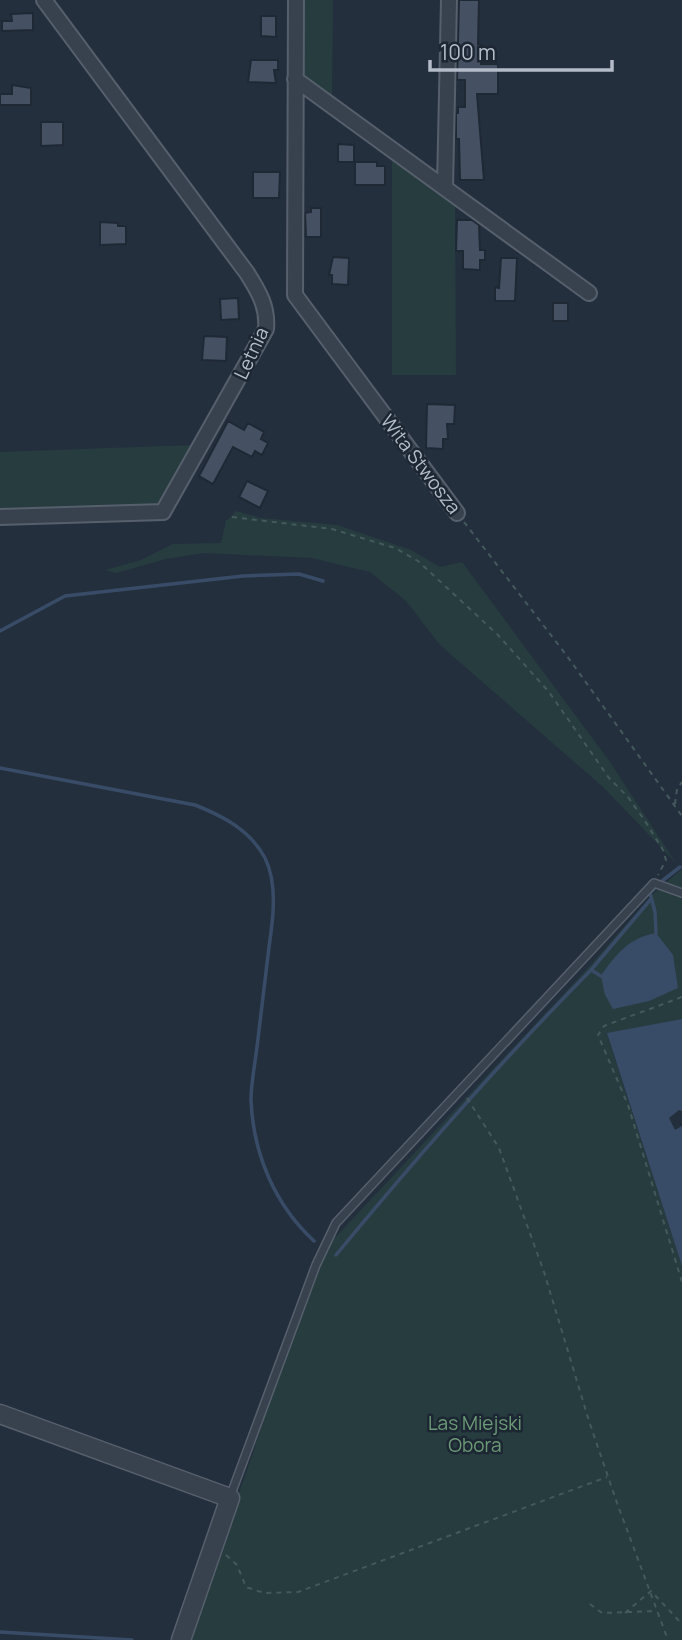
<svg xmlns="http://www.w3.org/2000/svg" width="682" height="1640" viewBox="0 0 682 1640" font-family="Manrope,sans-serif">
<rect width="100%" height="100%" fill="#242f3e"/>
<!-- green -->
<path fill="#263c3f" d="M 298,0 L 333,0 L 332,100 L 299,71 Z
M 392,155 L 455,201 L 456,375 L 392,375 Z
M 193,445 L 156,507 L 0,510 L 0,452 Z
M 236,511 L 261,518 L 337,525 L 411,550 L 440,567 L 462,562 L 610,762 L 676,863 L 603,787 L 440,645 L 406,601 L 370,572 L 312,558 L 204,553 L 166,559 L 116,573 L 105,570 L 141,560 L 173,544 L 221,543 L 226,521 Z
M 682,869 L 682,1019 L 607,1034 L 682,1266 L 682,1640 L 188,1640 L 253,1453 L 315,1259 L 587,969 L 653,894 Z"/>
<!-- water -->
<path fill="#394c67" d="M 656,933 L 673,955 L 678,988 L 649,1001 L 613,1009 L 605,995 L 601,976 C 615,955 630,937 656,933 Z
M 682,1019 L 682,1111 L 679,1110 L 669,1118 L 675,1130 L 682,1126 L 682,1266 L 607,1033 Z"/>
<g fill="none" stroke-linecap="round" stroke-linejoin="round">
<!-- stream -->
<path stroke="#394c67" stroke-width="3.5" d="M 0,631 L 65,596 L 243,576 L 299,574 L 323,581
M 0,768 L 195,805 C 223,816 250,830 265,858 C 278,884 273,920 269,947 C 265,981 261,1014 257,1047 C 255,1064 251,1083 251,1100 C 253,1154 275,1205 314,1241
M 662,881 L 680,867
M 654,889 L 650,893 L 655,912 L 656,933
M 591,970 L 651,899
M 336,1255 C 417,1157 501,1061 591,970 L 601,976
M 0,1632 L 132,1640"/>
</g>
<!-- building -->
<path fill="#455162" stroke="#1f2835" stroke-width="2" d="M 459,0 L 479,0 L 478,44 L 481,45 L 481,64 L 498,64 L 498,94 L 477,94 L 484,180 L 460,180 L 459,139 L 456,139 L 456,113 L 458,113 L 458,107 L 465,107 L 465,80 L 457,80 Z
M 33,13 L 33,30 L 2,31 L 2,21 L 12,21 L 11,14 Z
M 261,16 L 276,16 L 276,37 L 261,36 Z
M 251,60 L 278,60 L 278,70 L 274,70 L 276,83 L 248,82 Z
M 12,85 L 31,88 L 31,105 L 0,105 L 0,94 L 12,94 Z
M 41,122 L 63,122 L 63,145 L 41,146 Z
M 338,144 L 354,145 L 354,162 L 338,162 Z
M 355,162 L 377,162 L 377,166 L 385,166 L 385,185 L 355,185 Z
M 253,172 L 280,172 L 279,198 L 253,198 Z
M 311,208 L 321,208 L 321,237 L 306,237 L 305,213 L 311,212 Z
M 457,220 L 472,220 L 479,225 L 480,250 L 485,250 L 485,260 L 480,260 L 480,270 L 463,269 L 463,251 L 456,251 Z
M 100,222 L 118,223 L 118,226 L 126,226 L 126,244 L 100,245 Z
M 333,257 L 349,258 L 348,285 L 332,284 L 332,275 L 329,275 Z
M 501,258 L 517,258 L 515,301 L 495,301 L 495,287 L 499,288 Z
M 238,298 L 239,319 L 221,320 L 220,299 Z
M 553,303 L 568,303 L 568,321 L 553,321 Z
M 204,336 L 227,337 L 226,361 L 202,360 Z
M 427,404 L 455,405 L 454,424 L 447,424 L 448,439 L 443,439 L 443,449 L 426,448 Z
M 228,421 L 244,430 L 248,423 L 264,432 L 261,439 L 268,443 L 262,455 L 255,451 L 252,457 L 233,447 L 213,484 L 199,476 Z
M 247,481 L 268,491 L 260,508 L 239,497 Z"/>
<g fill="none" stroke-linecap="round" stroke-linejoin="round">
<defs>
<path id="service" d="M 230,1497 L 316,1265 L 336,1223 L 654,883 L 682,893"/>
<path id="minor" d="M 296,0 L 295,295 L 457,513
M 295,79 L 589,293
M 445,187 L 449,0
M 0,517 L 163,512 L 266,329 C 268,307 259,292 247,273 L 44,0"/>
<path id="tertiary" d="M 0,1414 L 230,1498 L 181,1640"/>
</defs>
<!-- service casing -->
<use href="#service" stroke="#565f6c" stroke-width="10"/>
<!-- minor casing -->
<use href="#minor" stroke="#565f6c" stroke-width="18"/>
<!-- tertiary casing -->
<use href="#tertiary" stroke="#565f6c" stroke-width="21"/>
<!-- path -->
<path stroke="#44595c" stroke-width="2" stroke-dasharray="5 5" stroke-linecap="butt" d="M 232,517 L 332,529 L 395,548 L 418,561 L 498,635 L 549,692 L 609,778 L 628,797 L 645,821 L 663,850 L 666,860 L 658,875
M 464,522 L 567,656 L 682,816
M 675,804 L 677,789 L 682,782
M 682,997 L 604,1026 L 598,1035 L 628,1105 L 682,1282
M 467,1098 L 499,1148 L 544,1272 L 589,1421 L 617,1503 L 668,1640
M 226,1555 L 237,1565 L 246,1587 L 264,1593 L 298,1592 L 607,1477
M 590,1604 L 602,1613 L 657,1611
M 625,1613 L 651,1591 L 682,1624"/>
<!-- service -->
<use href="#service" stroke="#38414e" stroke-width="7"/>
<!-- minor -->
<use href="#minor" stroke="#38414e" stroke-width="14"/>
<!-- tertiary -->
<use href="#tertiary" stroke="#38414e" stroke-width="18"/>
</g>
<g text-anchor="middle" stroke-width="5" stroke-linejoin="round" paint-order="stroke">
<!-- street labels -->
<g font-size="19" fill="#b4bcc9" stroke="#1d2633">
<text transform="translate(251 353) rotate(-65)" y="7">Letnia</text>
<text transform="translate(421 464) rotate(53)" y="7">Wita Stwosza</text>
</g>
<!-- park labels -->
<g font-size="19" fill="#6b9a76" stroke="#1d2633">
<text x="475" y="1430">Las Miejski<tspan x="475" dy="22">Obora</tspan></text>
</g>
</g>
<!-- scale -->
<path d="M430 60v10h182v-10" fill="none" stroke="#b4bcc9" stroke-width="3.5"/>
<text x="440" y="60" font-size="21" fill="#b4bcc9" stroke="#1d2633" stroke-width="5" paint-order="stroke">100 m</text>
</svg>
